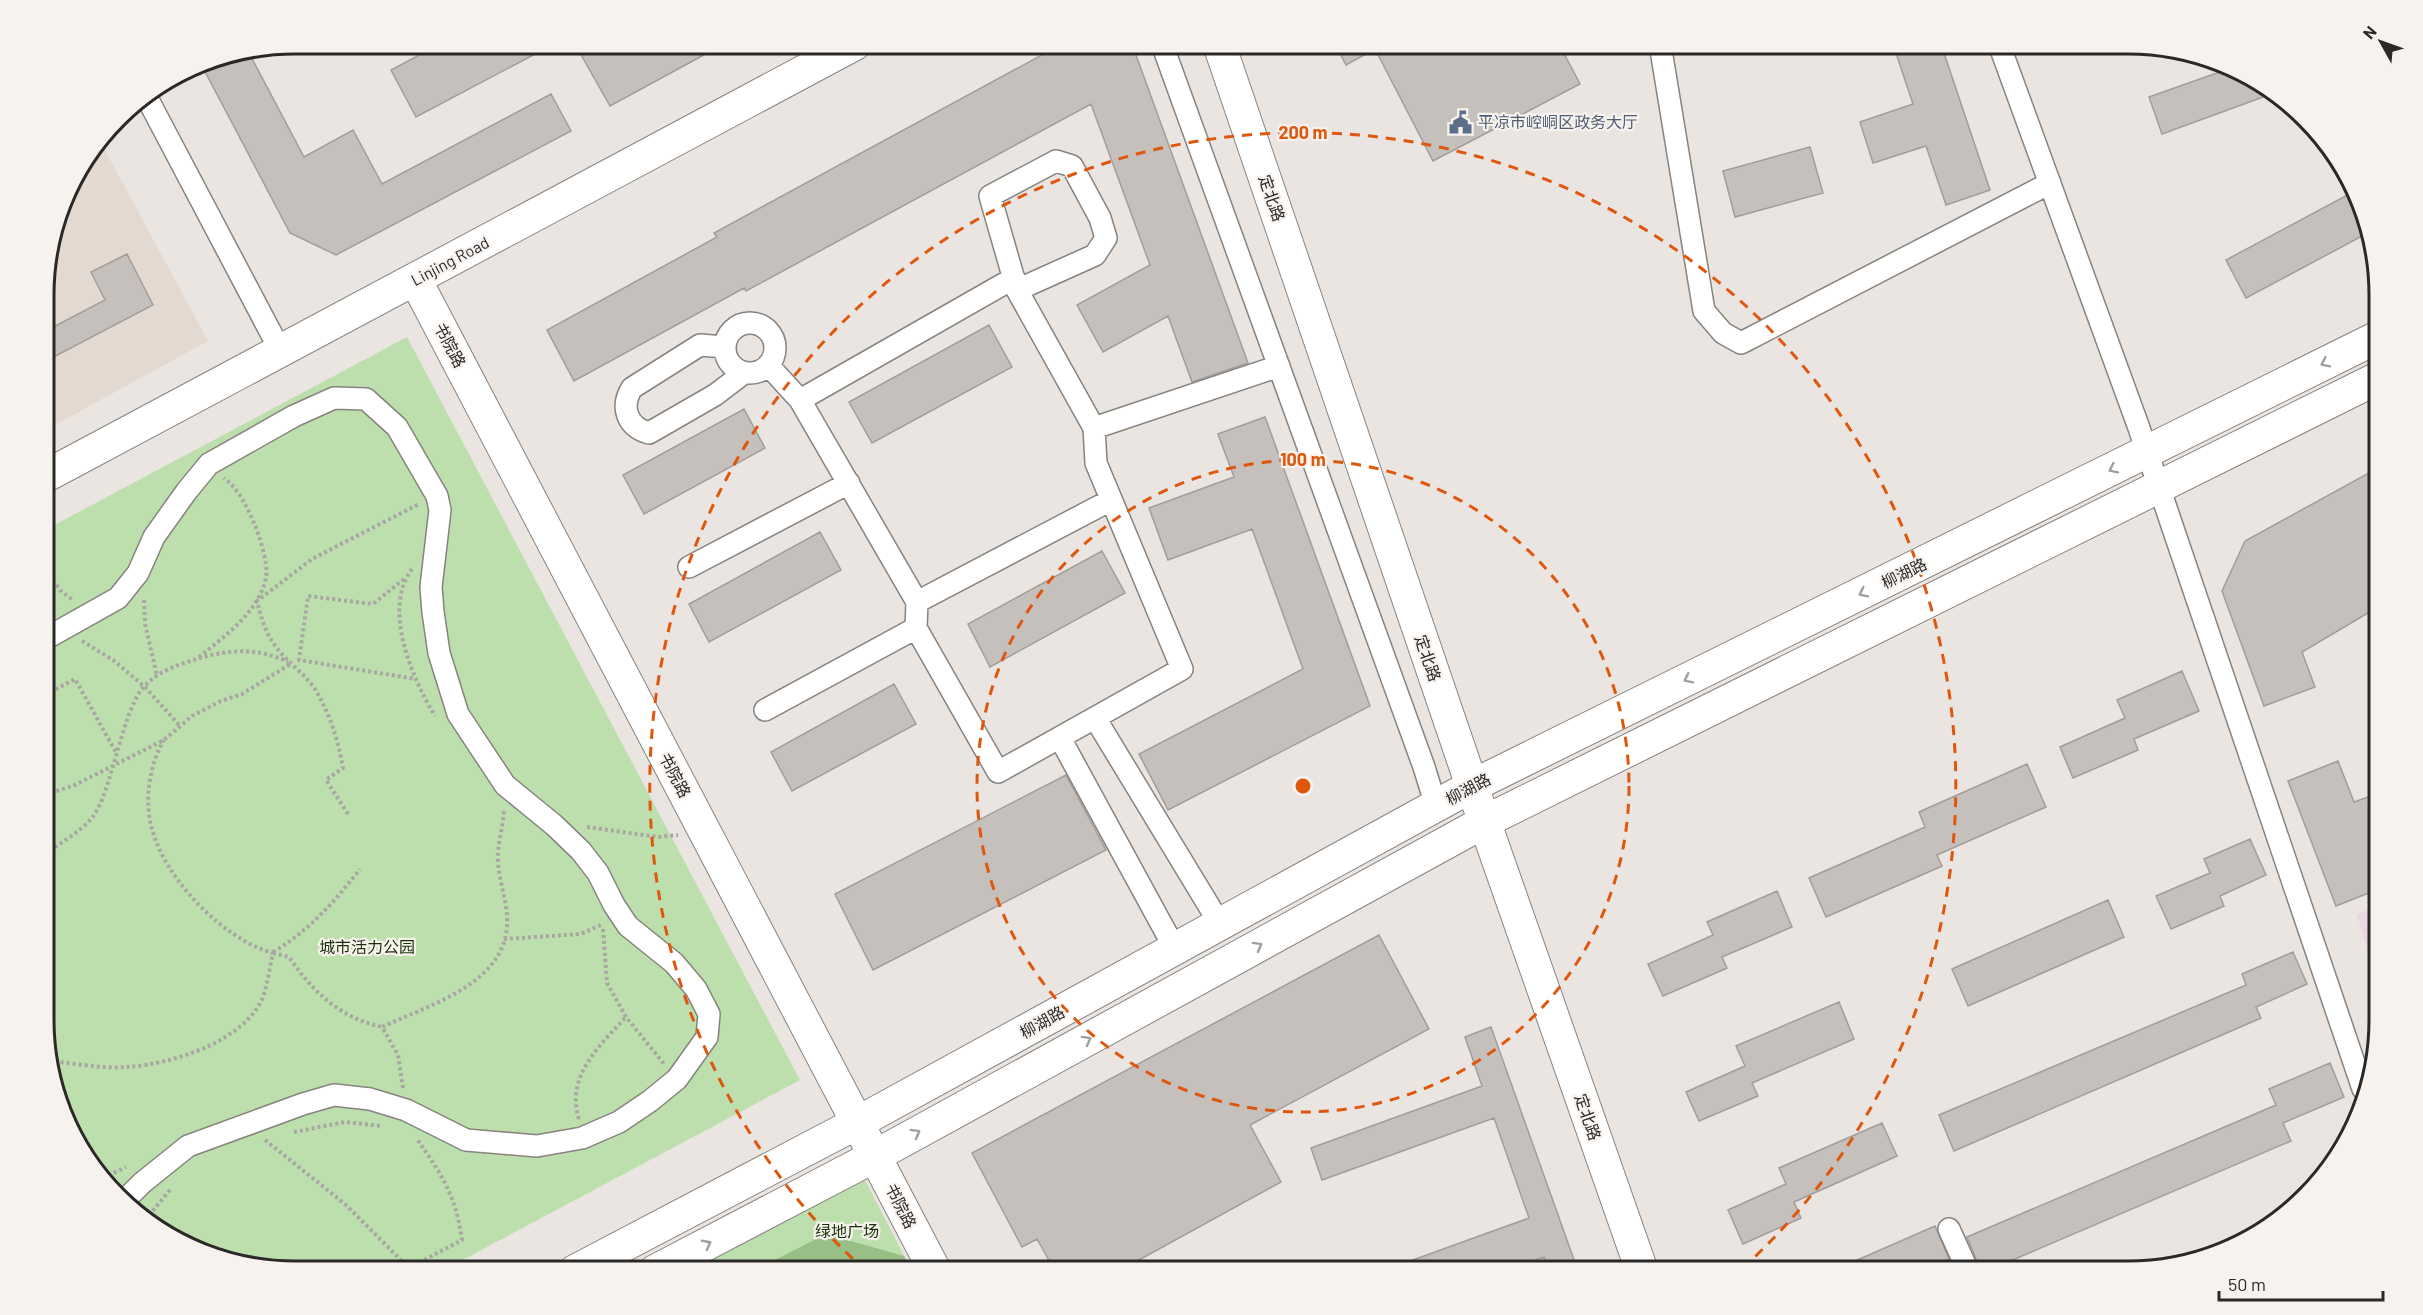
<svg xmlns="http://www.w3.org/2000/svg" width="2423" height="1315" viewBox="0 0 2423 1315" font-family="Barlow,'Noto Sans SC',sans-serif">
<rect width="100%" height="100%" fill="#eae5e1"/>
<!-- built -->
<path fill="#e4d9d0" d="M 101,143 L 208,341 L 44,431 L 44,279 L 69,184 Z"/>
<!-- medical -->
<path fill="#ecd5e1" d="M 2379,904 L 2379,986 L 2357,915 Z"/>
<!-- green -->
<path fill="#bddfad" d="M 407,337 L 800,1080 L 442,1271 L 295,1271 L 184,1245 L 130,1209 L 86,1160 L 46,1053 L 45,530 Z
M 864,1178 L 912,1271 L 685,1271 Z"/>
<!-- forest -->
<path fill="#98bf85" d="M 826,1234 L 904,1256 L 912,1271 L 753,1271 Z"/>
<!-- building -->
<path fill="#c5c0bc" stroke="#a29d99" stroke-width="1.5" d="M 440,44 L 554,44 L 416,117 L 391,70 Z
M 575,44 L 724,44 L 610,106 Z
M 1062,44 L 1132,44 L 1248,363 L 1192,382 L 1168,316 L 1103,352 L 1077,305 L 1150,265 L 1091,104 L 746,291 L 744,288 L 574,381 L 547,330 L 717,237 L 714,233 Z
M 1335,44 L 1559,44 L 1580,84 L 1433,161 L 1375,49 L 1346,65 Z
M 1893,44 L 1941,44 L 1990,190 L 1946,205 L 1926,146 L 1873,163 L 1860,122 L 1913,104 Z
M 249,53 L 304,157 L 353,130 L 382,184 L 551,94 L 571,131 L 336,255 L 290,233 L 200,62 Z
M 2231,68 L 2239,70 L 2274,93 L 2162,134 L 2149,97 Z
M 1810,147 L 1823,193 L 1735,217 L 1723,171 Z
M 2351,193 L 2366,234 L 2246,298 L 2226,260 Z
M 127,254 L 153,305 L 44,362 L 44,332 L 105,300 L 91,272 Z
M 989,325 L 1012,367 L 872,443 L 849,402 Z
M 744,409 L 765,448 L 644,514 L 623,475 Z
M 1265,417 L 1370,706 L 1168,810 L 1139,754 L 1303,669 L 1252,529 L 1168,560 L 1149,508 L 1234,477 L 1218,434 Z
M 2378,468 L 2378,607 L 2302,652 L 2315,687 L 2264,706 L 2222,591 L 2245,541 Z
M 820,532 L 841,570 L 709,642 L 689,604 Z
M 1102,551 L 1125,593 L 990,667 L 968,624 Z
M 2182,671 L 2199,711 L 2134,739 L 2138,750 L 2073,778 L 2060,747 L 2125,718 L 2117,700 Z
M 894,684 L 916,724 L 792,791 L 771,752 Z
M 2338,761 L 2354,802 L 2379,793 L 2379,889 L 2336,906 L 2288,781 Z
M 2027,764 L 2046,807 L 1937,855 L 1942,866 L 1826,917 L 1809,878 L 1925,827 L 1919,812 Z
M 1066,775 L 1106,850 L 873,970 L 835,894 Z
M 2250,839 L 2266,875 L 2220,896 L 2224,906 L 2171,929 L 2156,896 L 2210,873 L 2204,859 Z
M 1777,891 L 1792,927 L 1722,957 L 1727,968 L 1663,996 L 1648,964 L 1713,935 L 1707,922 Z
M 2108,900 L 2124,937 L 1968,1006 L 1952,969 Z
M 1379,935 L 1429,1029 L 1250,1125 L 1281,1182 L 1119,1271 L 1055,1271 L 1037,1239 L 1022,1247 L 972,1153 Z
M 2293,952 L 2307,984 L 2256,1007 L 2261,1018 L 1954,1151 L 1939,1115 L 2246,985 L 2242,974 Z
M 1839,1002 L 1854,1039 L 1752,1083 L 1758,1096 L 1699,1121 L 1686,1092 L 1745,1066 L 1736,1046 Z
M 1491,1027 L 1578,1271 L 1548,1271 L 1544,1257 L 1505,1271 L 1389,1271 L 1388,1269 L 1529,1218 L 1494,1118 L 1322,1180 L 1311,1148 L 1482,1086 L 1465,1037 Z
M 2330,1063 L 2344,1097 L 2283,1123 L 2291,1141 L 1987,1271 L 1981,1271 L 1967,1237 L 2276,1105 L 2269,1089 Z
M 1882,1123 L 1897,1156 L 1794,1202 L 1801,1218 L 1743,1244 L 1728,1210 L 1786,1184 L 1779,1168 Z
M 1935,1226 L 1949,1259 L 1922,1271 L 1832,1271 Z"/>
<g fill="none" stroke-linecap="round" stroke-linejoin="round">
<defs>
<path id="street" d="M 1162,44 L 1424,767 L 1436,806
M 1660,44 L 1704,311 L 1723,333 L 1741,343 L 2050,183
M 1999,44 L 2139,428 L 2363,1089
M 146,96 L 280,350
M 1017,290 L 1095,255 L 1106,238 L 1100,218 L 1072,166 L 1056,161 L 990,196 L 1017,290 L 1094,428
M725 348a25 25 0 1 1 50 0a25 25 0 1 1-50 0Z
M 724,347 L 700,345 L 632,388 C 620,407 627,427 649,433 L 715,395 L 744,373
M 768,365 L 800,400 L 917,602 L 916,628 L 998,772 L 1182,669 L 1096,463 L 1094,428 L 1279,366
M 800,400 L 1014,278
M 689,567 L 849,483
M 917,602 L 1111,500
M 45,639 L 118,598 L 138,573 L 154,537 L 186,492 L 209,464 L 294,416 L 334,398 L 366,399 L 397,427 L 437,496 L 440,510 L 431,587 L 433,612 L 439,653 L 458,714 L 505,785 L 554,825 L 581,851 L 598,873 L 614,905 L 628,926 L 674,963 L 696,989 L 709,1014 L 707,1037 L 677,1079 L 650,1101 L 619,1122 L 582,1138 L 537,1146 L 466,1140 L 406,1110 L 370,1099 L 334,1095 L 303,1104 L 188,1146 L 142,1183 L 123,1202
M 765,710 L 916,628
M 1095,718 L 1220,924
M 1060,738 L 1175,949
M 1949,1229 L 1968,1271"/>
<path id="secondary" d="M 1219,44 L 1472,786 L 1642,1271
M 415,279 L 935,1271
M 44,477 L 855,44
M 575,1271 L 857,1123 L 1472,786 L 2378,337
M 655,1271 L 875,1156 L 1484,822 L 2378,378"/>
</defs>
<!-- street casing -->
<use href="#street" stroke="#87837f" stroke-width="24"/>
<!-- secondary casing -->
<use href="#secondary" stroke="#87837f" stroke-width="34"/>
<!-- path -->
<path stroke="#aaa6a3" stroke-width="4" stroke-dasharray="3 3" stroke-linecap="butt" d="M 412,569 C 382,609 412,678 435,716
M 45,571 L 62,592 L 73,600
M 404,579 L 373,604 L 308,596 L 299,660 L 416,679
M 144,600 L 145,624 L 157,676
M 82,641 L 113,660 L 145,687 L 180,726
M 199,657 C 225,636 260,611 266,577 C 269,566 259,534 254,523 C 246,505 240,491 224,478
M 45,695 L 75,679 L 117,754
M 45,795 L 75,785 L 164,740 L 192,716 L 221,701 L 242,694 L 292,663
M 348,814 L 326,780 L 343,768 C 338,740 330,714 315,689 C 305,674 288,663 277,648 C 266,635 261,618 257,601 L 312,559 L 419,504
M 587,827 L 658,837 L 678,835
M 45,854 C 60,843 80,832 92,818 C 101,806 106,789 110,776 C 118,752 127,710 141,690 C 155,672 179,664 200,658 C 231,649 259,648 288,662
M 603,929 L 607,983 L 626,1017 L 665,1065
M 504,939 L 581,934 L 603,924
M 273,952 C 309,931 335,901 360,869
M 273,953 L 289,957 C 312,991 340,1018 382,1027
M 49,1061 C 74,1063 102,1069 127,1067 C 172,1064 248,1041 264,994 C 268,981 270,966 273,953 C 224,940 165,879 152,829 C 144,801 149,765 164,740
M 403,1088 L 398,1055 L 382,1027 C 428,1005 512,983 507,916 C 506,898 499,880 498,862 C 497,844 503,828 504,811
M 579,1119 C 565,1077 600,1045 626,1017
M 294,1132 L 345,1122 L 381,1126
M 265,1140 L 345,1204 L 409,1268
M 103,1178 L 126,1167
M 145,1220 L 170,1190
M 403,1271 L 462,1240 C 456,1196 442,1175 417,1139"/>
<!-- street -->
<use href="#street" stroke="#fff" stroke-width="21"/>
<!-- secondary -->
<use href="#secondary" stroke="#fff" stroke-width="32"/>
</g>
<!-- one-way arrows -->
<defs><path id="oneway-chevron" d="M-2-3.5L2.5 0L-2 3.5" fill="none" stroke-width="1.6" stroke-linecap="round" stroke-linejoin="round" transform="scale(1.5)"/></defs>
<g stroke="#a09f9e">
<use href="#oneway-chevron" transform="translate(2325 363) rotate(154)"/>
<use href="#oneway-chevron" transform="translate(2113 469) rotate(154)"/>
<use href="#oneway-chevron" transform="translate(1863 593) rotate(154)"/>
<use href="#oneway-chevron" transform="translate(1688 679) rotate(154)"/>
<use href="#oneway-chevron" transform="translate(1258 946) rotate(-29)"/>
<use href="#oneway-chevron" transform="translate(1087 1040) rotate(-29)"/>
<use href="#oneway-chevron" transform="translate(916 1133) rotate(-29)"/>
<use href="#oneway-chevron" transform="translate(707 1244) rotate(-28)"/>
</g>
<!-- distance rings -->
<g fill="none" stroke="#df570d" stroke-width="3" stroke-dasharray="10 8">
<circle cx="1303" cy="786" r="326"/>
<path d="M866 1271A653 653 0 1 1 1744 1267"/>
</g>
<!-- icons -->
<defs>
<symbol id="civic-bare" viewBox="-9 -9 18 18"><path d="M-.6-6.5H3V-4.5H.6V-3L4-1V1h2V6H-6V1h2V-1L-.6-3ZM-1.2 2.5V6h2.4V2.5Z" fill="#5c6f8a" stroke="#f7f2ee" stroke-width="2.5" paint-order="stroke"/></symbol>
</defs>
<g fill-rule="evenodd">
<use href="#civic-bare" x="1444" y="106" width="33" height="33"/>
</g>
<g text-anchor="middle" stroke-width="4.5" stroke-linejoin="round" paint-order="stroke">
<!-- service labels -->
<g font-size="16" fill="#4e5e75" stroke="#f7f2ee" text-anchor="start">
<text x="1478" y="128">平凉市崆峒区政务大厅</text>
</g>
<!-- street labels -->
<g font-size="16" fill="#2b2927" stroke="#f7f2ee">
<text transform="translate(1272 198) rotate(71)" y="6">定北路</text>
<text transform="translate(450 261) rotate(-28)" y="6">Linjing Road</text>
<text transform="translate(450 345) rotate(62)" y="6">书院路</text>
<text transform="translate(1904 573) rotate(-26)" y="6">柳湖路</text>
<text transform="translate(1428 658) rotate(71)" y="6">定北路</text>
<text transform="translate(675 775) rotate(62)" y="6">书院路</text>
<text transform="translate(1468 789) rotate(-28)" y="6">柳湖路</text>
<text transform="translate(1042 1022) rotate(-29)" y="6">柳湖路</text>
<text transform="translate(1588 1117) rotate(71)" y="6">定北路</text>
<text transform="translate(901 1206) rotate(63)" y="6">书院路</text>
</g>
<!-- park labels -->
<g font-size="16" fill="#183107" stroke="#f7f2ee">
<text x="367" y="953">城市活力公园</text>
<text x="847" y="1237">绿地广场</text>
</g>
</g>
<!-- crop -->
<path d="M0 0H2423V1315H0ZM295 54H2128A241 241 0 0 1 2369 295V1020A241 241 0 0 1 2128 1261H295A241 241 0 0 1 54 1020V295A241 241 0 0 1 295 54Z" fill="#f7f2ee" fill-rule="evenodd"/>
<path fill="none" stroke="#2b2927" stroke-width="3" d="M295 54H2128A241 241 0 0 1 2369 295V1020A241 241 0 0 1 2128 1261H295A241 241 0 0 1 54 1020V295A241 241 0 0 1 295 54Z"/>
<circle cx="1303" cy="786" r="9" fill="#df570d" stroke="#f7f2ee" stroke-width="3"/>
<g font-size="18" text-anchor="middle" font-weight="bold" fill="#df570d" stroke="#f7f2ee" stroke-width="4.5" stroke-linejoin="round" paint-order="stroke">
<text x="1303" y="139">200 m</text>
<text x="1303" y="466">100 m</text>
</g>
<!-- north arrow -->
<g transform="translate(2381 42) rotate(310)" stroke="#f7f2ee" stroke-width="4.5" paint-order="stroke">
<path d="M0-4.5L10 22L0 15L-10 22Z" fill="#2b2927"/>
<text y="-9" font-size="16" font-weight="bold" text-anchor="middle" fill="#2b2927">N</text>
</g>
<!-- scale -->
<path d="M2219 1291v9h164v-9" fill="none" stroke="#2b2927" stroke-width="3"/>
<text x="2228" y="1291" font-size="18" fill="#2b2927" stroke="#f7f2ee" stroke-width="4.5" paint-order="stroke">50 m</text>
</svg>
